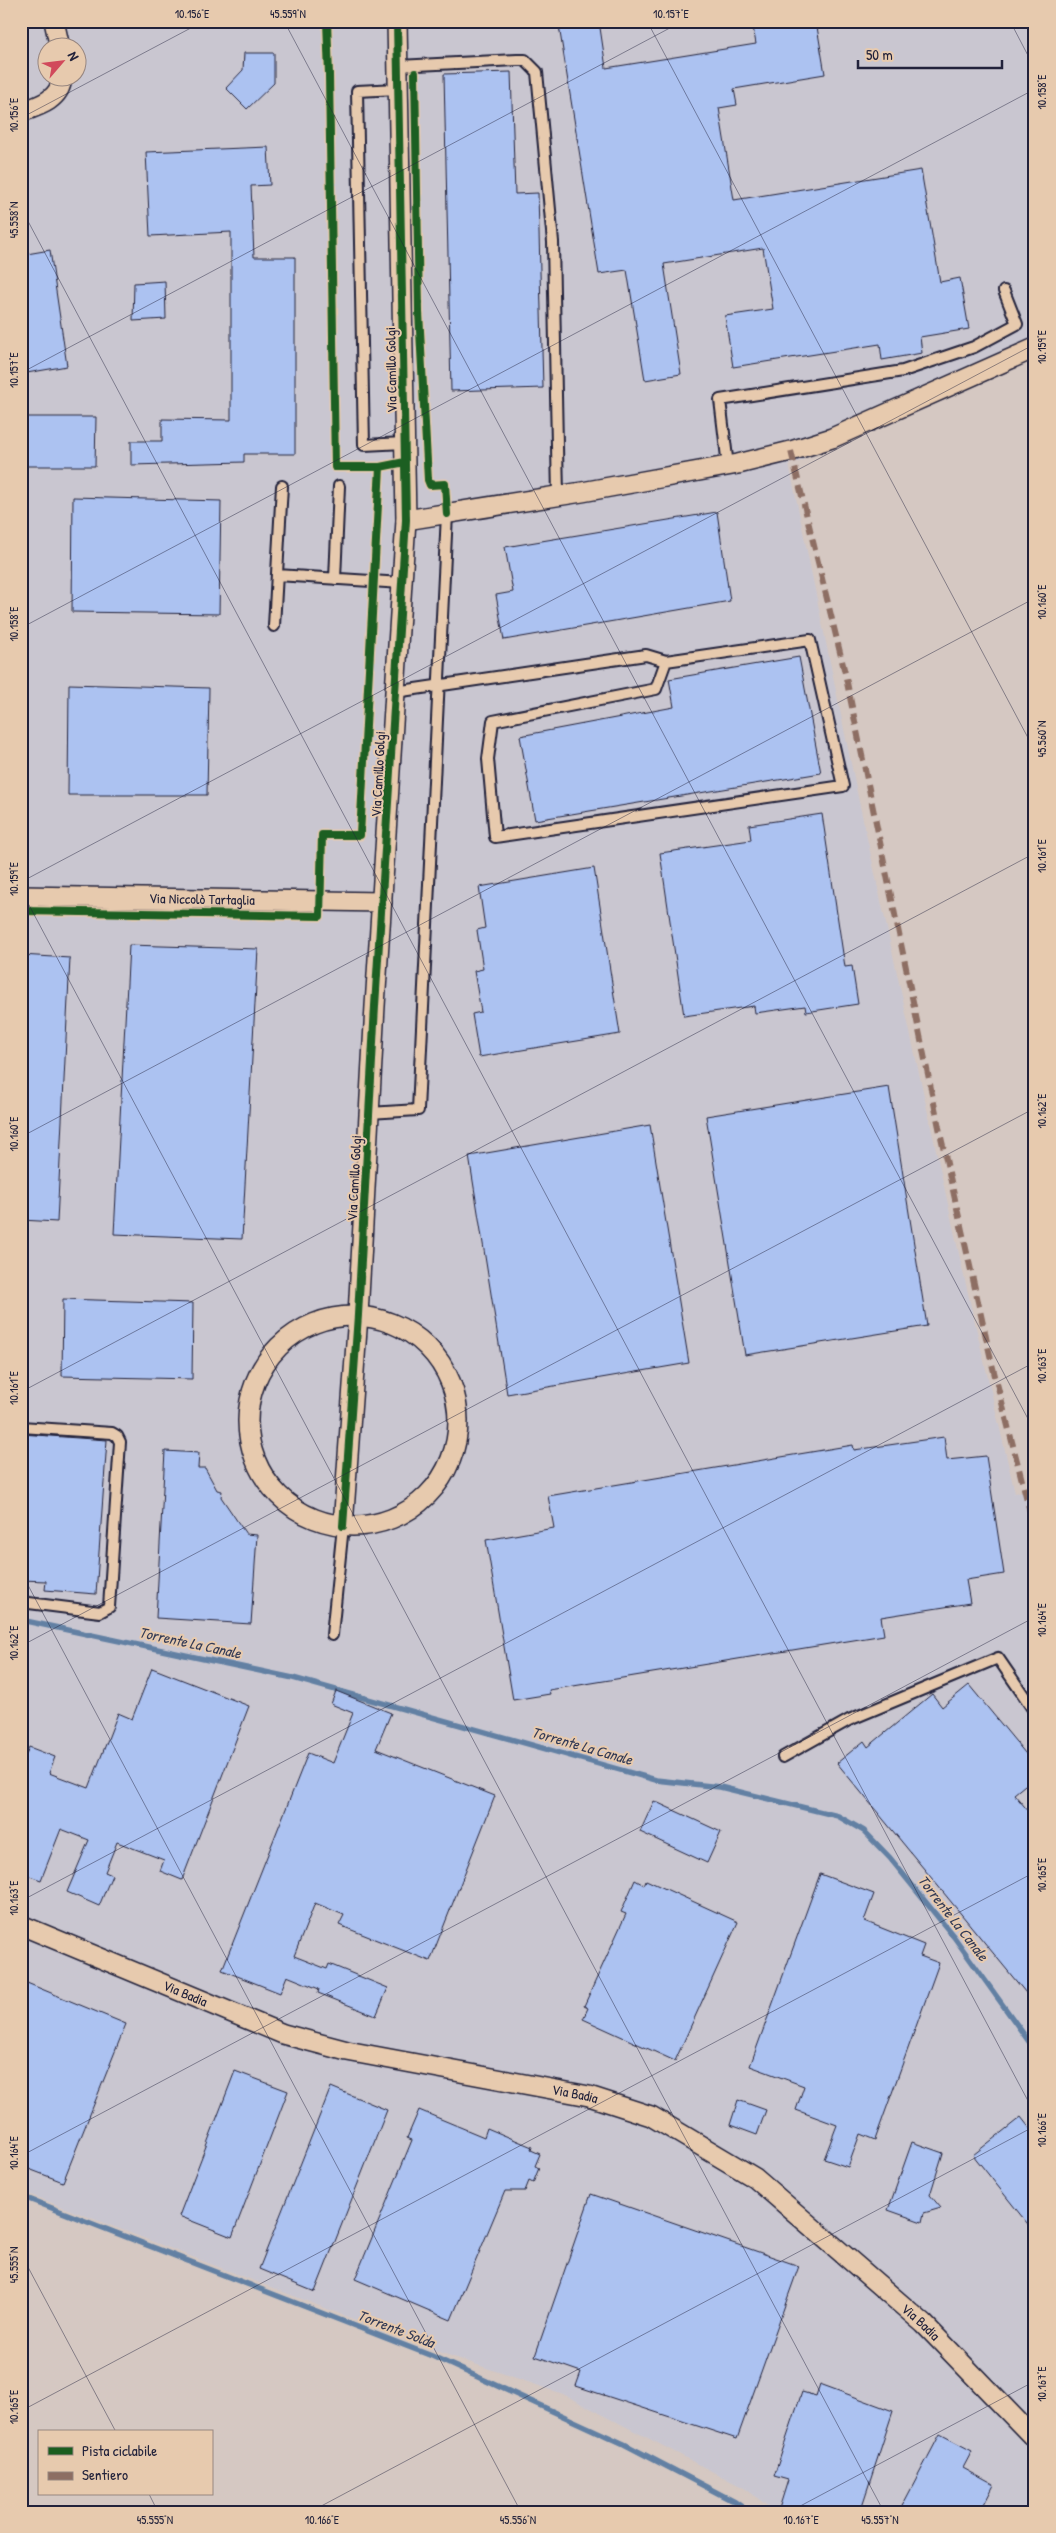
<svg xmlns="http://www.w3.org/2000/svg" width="1056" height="2533" viewBox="0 0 1056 2533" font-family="'Patrick Hand',sans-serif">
<rect width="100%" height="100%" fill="#d5c8c2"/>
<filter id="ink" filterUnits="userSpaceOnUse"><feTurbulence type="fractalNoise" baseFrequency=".02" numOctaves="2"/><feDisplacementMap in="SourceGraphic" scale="10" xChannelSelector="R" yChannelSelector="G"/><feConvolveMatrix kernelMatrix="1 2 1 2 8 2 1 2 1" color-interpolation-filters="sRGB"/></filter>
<g filter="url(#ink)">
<!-- built -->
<path fill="#c9c6d0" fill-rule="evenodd" d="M 21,21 L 1035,21 L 1035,358 L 808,454 L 802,461 L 789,464 L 858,797 L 963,1272 L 1015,1493 L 1035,1488 L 1035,2512 L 775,2512 L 746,2489 L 563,2394 L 439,2352 L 21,2191 ZM 48,48 L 78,48 L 78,78 L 48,78 Z"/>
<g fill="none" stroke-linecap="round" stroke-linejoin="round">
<!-- stream -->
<path stroke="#6280a3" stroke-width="5.5" d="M 21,1620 L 293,1678 L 656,1780 L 720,1787 L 838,1816 L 864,1831 L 890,1858 L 954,1937 L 1035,2050
M 21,2196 L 432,2356 L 624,2444 L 735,2502 L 749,2512"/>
</g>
<!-- building -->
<path fill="#acc2f1" stroke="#22223b" d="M 588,21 L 599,21 L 606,68 L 756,44 L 752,21 L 816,21 L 825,74 L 734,89 L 737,105 L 719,108 L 734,200 L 921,170 L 940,282 L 960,278 L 969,329 L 920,337 L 922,353 L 882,360 L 880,344 L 733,367 L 725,316 L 773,309 L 763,248 L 664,264 L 681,374 L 645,380 L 627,270 L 599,274 L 559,26 Z
M 244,53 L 274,53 L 274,83 L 247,109 L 226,88 L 243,70 Z
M 511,72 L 515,194 L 538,193 L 543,388 L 451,391 L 444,74 Z
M 268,147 L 270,185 L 251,186 L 254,257 L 295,257 L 295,454 L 244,454 L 244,462 L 131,465 L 131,441 L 162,441 L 162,419 L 231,420 L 231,232 L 150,236 L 146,152 Z
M 50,250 L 67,366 L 21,374 L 21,255 Z
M 165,281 L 166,319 L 133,321 L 134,283 Z
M 21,417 L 96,417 L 95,466 L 21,466 Z
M 73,497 L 221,501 L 219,614 L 72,612 Z
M 717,512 L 730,601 L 504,640 L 496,595 L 513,592 L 505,547 Z
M 799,657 L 821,773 L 535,820 L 520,736 L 674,707 L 669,679 Z
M 69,684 L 209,688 L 207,795 L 68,795 Z
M 822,814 L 845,967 L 852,966 L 858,1004 L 806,1012 L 805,1006 L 755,1013 L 754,1006 L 684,1016 L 660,853 L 751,840 L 749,825 Z
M 594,868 L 620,1034 L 479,1057 L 472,1014 L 481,1012 L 474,971 L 483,969 L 477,930 L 485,928 L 479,887 Z
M 129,945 L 258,949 L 242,1239 L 114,1234 Z
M 21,955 L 70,958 L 57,1222 L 21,1220 Z
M 889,1087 L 927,1326 L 745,1355 L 706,1116 Z
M 650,1125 L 689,1363 L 507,1394 L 469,1156 Z
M 63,1299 L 193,1303 L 192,1379 L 62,1376 Z
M 21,1434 L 107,1440 L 96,1594 L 45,1590 L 46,1581 L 21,1580 Z
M 944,1437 L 947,1460 L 986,1456 L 1004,1574 L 966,1580 L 970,1603 L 881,1617 L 884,1635 L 549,1690 L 550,1694 L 513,1700 L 486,1540 L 554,1528 L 548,1496 L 853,1445 L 854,1450 Z
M 165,1451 L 199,1453 L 198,1468 L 205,1468 L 217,1490 L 222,1491 L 221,1497 L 246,1534 L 257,1535 L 251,1624 L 156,1618 Z
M 152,1668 L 249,1706 L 182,1880 L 160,1871 L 164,1860 L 117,1842 L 105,1872 L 112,1875 L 99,1906 L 67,1892 L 89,1840 L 61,1829 L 41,1880 L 21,1873 L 21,1766 L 29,1747 L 55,1757 L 49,1773 L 89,1788 L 118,1713 L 132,1719 Z
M 969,1685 L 1035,1765 L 1035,1777 L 1014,1794 L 1035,1819 L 1035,2004 L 837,1763 L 864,1741 L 868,1747 L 932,1694 L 942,1707 Z
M 336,1691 L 391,1713 L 376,1749 L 495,1796 L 430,1961 L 339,1925 L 344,1915 L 315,1903 L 294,1956 L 327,1969 L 329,1964 L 388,1988 L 376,2016 L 318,1993 L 319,1989 L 287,1976 L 280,1993 L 222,1970 L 308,1753 L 333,1763 L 353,1713 L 331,1704 Z
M 654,1801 L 721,1832 L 707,1863 L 640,1832 Z
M 820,1874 L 874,1894 L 864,1921 L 924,1945 L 920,1956 L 939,1963 L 875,2140 L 860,2134 L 848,2167 L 824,2159 L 837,2125 L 796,2110 L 804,2086 L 750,2066 Z
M 635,1880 L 644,1885 L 646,1880 L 738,1922 L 675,2061 L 583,2019 L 588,2008 L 584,2006 L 626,1914 L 621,1912 Z
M 27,1983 L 126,2024 L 63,2182 L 21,2166 L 21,1998 Z
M 235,2071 L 288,2091 L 232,2237 L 179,2216 Z
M 331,2087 L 387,2110 L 315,2292 L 259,2269 Z
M 738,2100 L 766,2110 L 757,2135 L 730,2125 Z
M 419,2110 L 484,2137 L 487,2128 L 532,2147 L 531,2150 L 540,2154 L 535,2166 L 539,2168 L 533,2183 L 529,2181 L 525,2191 L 505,2191 L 451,2320 L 355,2279 L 412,2140 L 407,2138 Z
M 1021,2117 L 1035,2135 L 1035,2233 L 973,2155 Z
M 912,2142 L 943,2153 L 930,2195 L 941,2208 L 924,2213 L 922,2222 L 888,2210 Z
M 591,2194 L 799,2266 L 737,2439 L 576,2386 L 581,2372 L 535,2356 Z
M 820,2384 L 893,2411 L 860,2512 L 778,2512 L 788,2480 L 774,2476 L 802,2392 L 816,2396 Z
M 940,2434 L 972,2451 L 963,2468 L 994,2485 L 980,2512 L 899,2512 Z"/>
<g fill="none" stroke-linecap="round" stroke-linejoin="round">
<defs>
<path id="service" d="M 398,66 L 517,60 L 525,60 L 537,72 L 553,242 L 558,496
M 398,89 L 357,91 L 364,445 L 404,443
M 728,466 L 720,400 L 903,371 L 974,347 L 1017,324 L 1004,291
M 277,575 L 402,583
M 335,579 L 339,486
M 274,626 L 282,486
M 810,640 L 843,786 L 495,837 L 488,759 L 493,721 L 656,689 L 666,661 Z
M 395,692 L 646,655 L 666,661
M 369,1113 L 418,1110 L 447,514
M 21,1427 L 112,1433 L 117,1436 L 120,1442 L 109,1607 L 100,1612 L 21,1602
M 332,1635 L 343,1526
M 783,1757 L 849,1720 L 998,1658 L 1035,1712"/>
<g id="minor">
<path d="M 54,21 L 60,48"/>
<path d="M 21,112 C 39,106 60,100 62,78"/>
<path d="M 406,520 L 582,492 L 738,464 L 791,451 L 832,438 L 1035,348"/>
<path id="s1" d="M 21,896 L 382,902"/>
<circle cx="353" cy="1421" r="105"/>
<path d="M 343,1526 L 358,1315 L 375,1006 L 406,520 L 397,21"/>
<path id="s2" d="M 21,1925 L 283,2034 L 347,2051 L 589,2096 L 651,2116 L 755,2178 L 924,2324 L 1035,2439"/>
</g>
</defs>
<!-- service casing -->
<use href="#service" stroke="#22223b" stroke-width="14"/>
<!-- minor casing -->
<use href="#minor" stroke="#22223b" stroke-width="22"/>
<!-- service -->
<use href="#service" stroke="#e7caae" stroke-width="10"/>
<!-- minor -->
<use href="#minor" stroke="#e7caae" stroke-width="19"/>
<!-- quiet -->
<path stroke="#8d6e63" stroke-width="6" stroke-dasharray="12 6" stroke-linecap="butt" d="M 791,451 L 845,673 L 941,1137 L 992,1364 L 1035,1531"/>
<defs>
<path id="cycleway" d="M 327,21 L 329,75 L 335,467 L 380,467 L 405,462
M 415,73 L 419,312 L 428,480 L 430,485 L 445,484 L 447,514
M 21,911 L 320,916 L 322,835 L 360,835 L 380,467
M 343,1526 L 358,1315 L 375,1006 L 406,520 L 397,21"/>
</defs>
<!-- cycleway casing -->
<use href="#cycleway" stroke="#e7caae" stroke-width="11"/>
<!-- cycleway -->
<use href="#cycleway" stroke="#1b5e20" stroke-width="8"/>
</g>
</g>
<!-- ticks -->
<path fill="none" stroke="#22223b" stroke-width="1" stroke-opacity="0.45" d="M 284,21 L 1035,1432M 647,21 L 1035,751M 1010,21 L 1035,69M 21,118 L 204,21M 21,208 L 1035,2114M 21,373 L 683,21M 21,628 L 1035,89M 21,882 L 1035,344M 21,890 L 884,2512M 21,1137 L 1035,598M 21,1392 L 1035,853M 21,1572 L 521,2512M 21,1646 L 1035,1108M 21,1901 L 1035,1362M 21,2156 L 1035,1617M 21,2254 L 116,2432M 21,2411 L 1035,1872M 149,2494 L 158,2512M 310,2512 L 1035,2126M 789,2512 L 1035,2381"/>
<g text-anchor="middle" stroke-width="4" stroke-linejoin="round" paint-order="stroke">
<!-- street labels -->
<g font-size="14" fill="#22223b" stroke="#e7caae">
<text transform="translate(391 370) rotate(-91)" y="5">Via Camillo Golgi</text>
<text transform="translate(378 774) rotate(-87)" y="5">Via Camillo Golgi</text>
<text dy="5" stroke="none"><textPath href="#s1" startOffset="181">Via Niccolò Tartaglia</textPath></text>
<text transform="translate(354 1178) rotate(-87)" y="5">Via Camillo Golgi</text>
<text dy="5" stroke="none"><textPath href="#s2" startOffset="178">Via Badia</textPath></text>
<text dy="5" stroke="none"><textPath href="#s2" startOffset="582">Via Badia</textPath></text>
<text dy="5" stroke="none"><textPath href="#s2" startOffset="1002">Via Badia</textPath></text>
</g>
<!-- water labels -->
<g font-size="15" font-style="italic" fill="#323a55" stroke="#e7caae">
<text transform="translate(190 1643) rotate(12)" y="5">Torrente La Canale</text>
<text transform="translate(582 1746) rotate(16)" y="5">Torrente La Canale</text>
<text transform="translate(953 1918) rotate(52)" y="5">Torrente La Canale</text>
<text transform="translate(396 2329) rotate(21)" y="5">Torrente Solda</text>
</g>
</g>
<!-- margin -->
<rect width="1056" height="2533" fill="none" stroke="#e7caae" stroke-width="55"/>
<!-- legend -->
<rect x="38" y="2430" width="175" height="65" fill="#e7caae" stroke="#988780"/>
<rect x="48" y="2447" width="25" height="8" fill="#1b5e20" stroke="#988780"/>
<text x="82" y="2456" font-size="15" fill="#22223b">Pista ciclabile</text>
<rect x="48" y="2472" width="25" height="8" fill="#8d6e63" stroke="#988780"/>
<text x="82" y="2480" font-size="15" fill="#22223b">Sentiero</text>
<!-- north arrow -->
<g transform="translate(62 62) rotate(62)"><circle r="24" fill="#e7caae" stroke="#988780"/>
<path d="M0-4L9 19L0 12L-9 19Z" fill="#d1495b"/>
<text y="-8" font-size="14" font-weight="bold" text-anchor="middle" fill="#22223b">N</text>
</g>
<!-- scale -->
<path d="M858 60v8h144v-8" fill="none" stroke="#22223b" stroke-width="2.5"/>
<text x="866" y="60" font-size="15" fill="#22223b" stroke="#e7caae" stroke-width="4" paint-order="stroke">50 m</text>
<rect x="28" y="28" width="1000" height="2478" fill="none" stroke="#22223b" stroke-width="2"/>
<g font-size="12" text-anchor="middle" fill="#22223b">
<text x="192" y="18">10.156°E</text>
<text x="288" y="18">45.559°N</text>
<text x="671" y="18">10.157°E</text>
<text transform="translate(1042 92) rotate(-90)" y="4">10.158°E</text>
<text transform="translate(14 115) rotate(-90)" y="4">10.156°E</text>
<text transform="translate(14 220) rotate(-90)" y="4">45.558°N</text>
<text transform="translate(1042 347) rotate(-90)" y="4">10.159°E</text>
<text transform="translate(14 370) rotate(-90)" y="4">10.157°E</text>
<text transform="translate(1042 602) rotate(-90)" y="4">10.160°E</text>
<text transform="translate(14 624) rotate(-90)" y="4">10.158°E</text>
<text transform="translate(1042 739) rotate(-90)" y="4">45.560°N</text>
<text transform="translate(1042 856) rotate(-90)" y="4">10.161°E</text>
<text transform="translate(14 879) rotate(-90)" y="4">10.159°E</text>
<text transform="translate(1042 1111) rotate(-90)" y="4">10.162°E</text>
<text transform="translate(14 1134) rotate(-90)" y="4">10.160°E</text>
<text transform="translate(1042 1366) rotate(-90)" y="4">10.163°E</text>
<text transform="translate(14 1388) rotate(-90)" y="4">10.161°E</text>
<text transform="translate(1042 1620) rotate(-90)" y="4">10.164°E</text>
<text transform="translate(14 1643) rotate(-90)" y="4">10.162°E</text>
<text transform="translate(1042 1875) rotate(-90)" y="4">10.165°E</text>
<text transform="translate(14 1898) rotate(-90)" y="4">10.163°E</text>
<text transform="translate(1042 2130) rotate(-90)" y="4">10.166°E</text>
<text transform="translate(14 2153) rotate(-90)" y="4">10.164°E</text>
<text transform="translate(14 2265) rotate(-90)" y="4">45.555°N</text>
<text transform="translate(1042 2384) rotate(-90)" y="4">10.167°E</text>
<text transform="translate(14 2407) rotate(-90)" y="4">10.165°E</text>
<text x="155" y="2524">45.555°N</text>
<text x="322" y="2524">10.166°E</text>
<text x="518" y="2524">45.556°N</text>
<text x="801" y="2524">10.167°E</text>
<text x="880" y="2524">45.557°N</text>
</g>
</svg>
